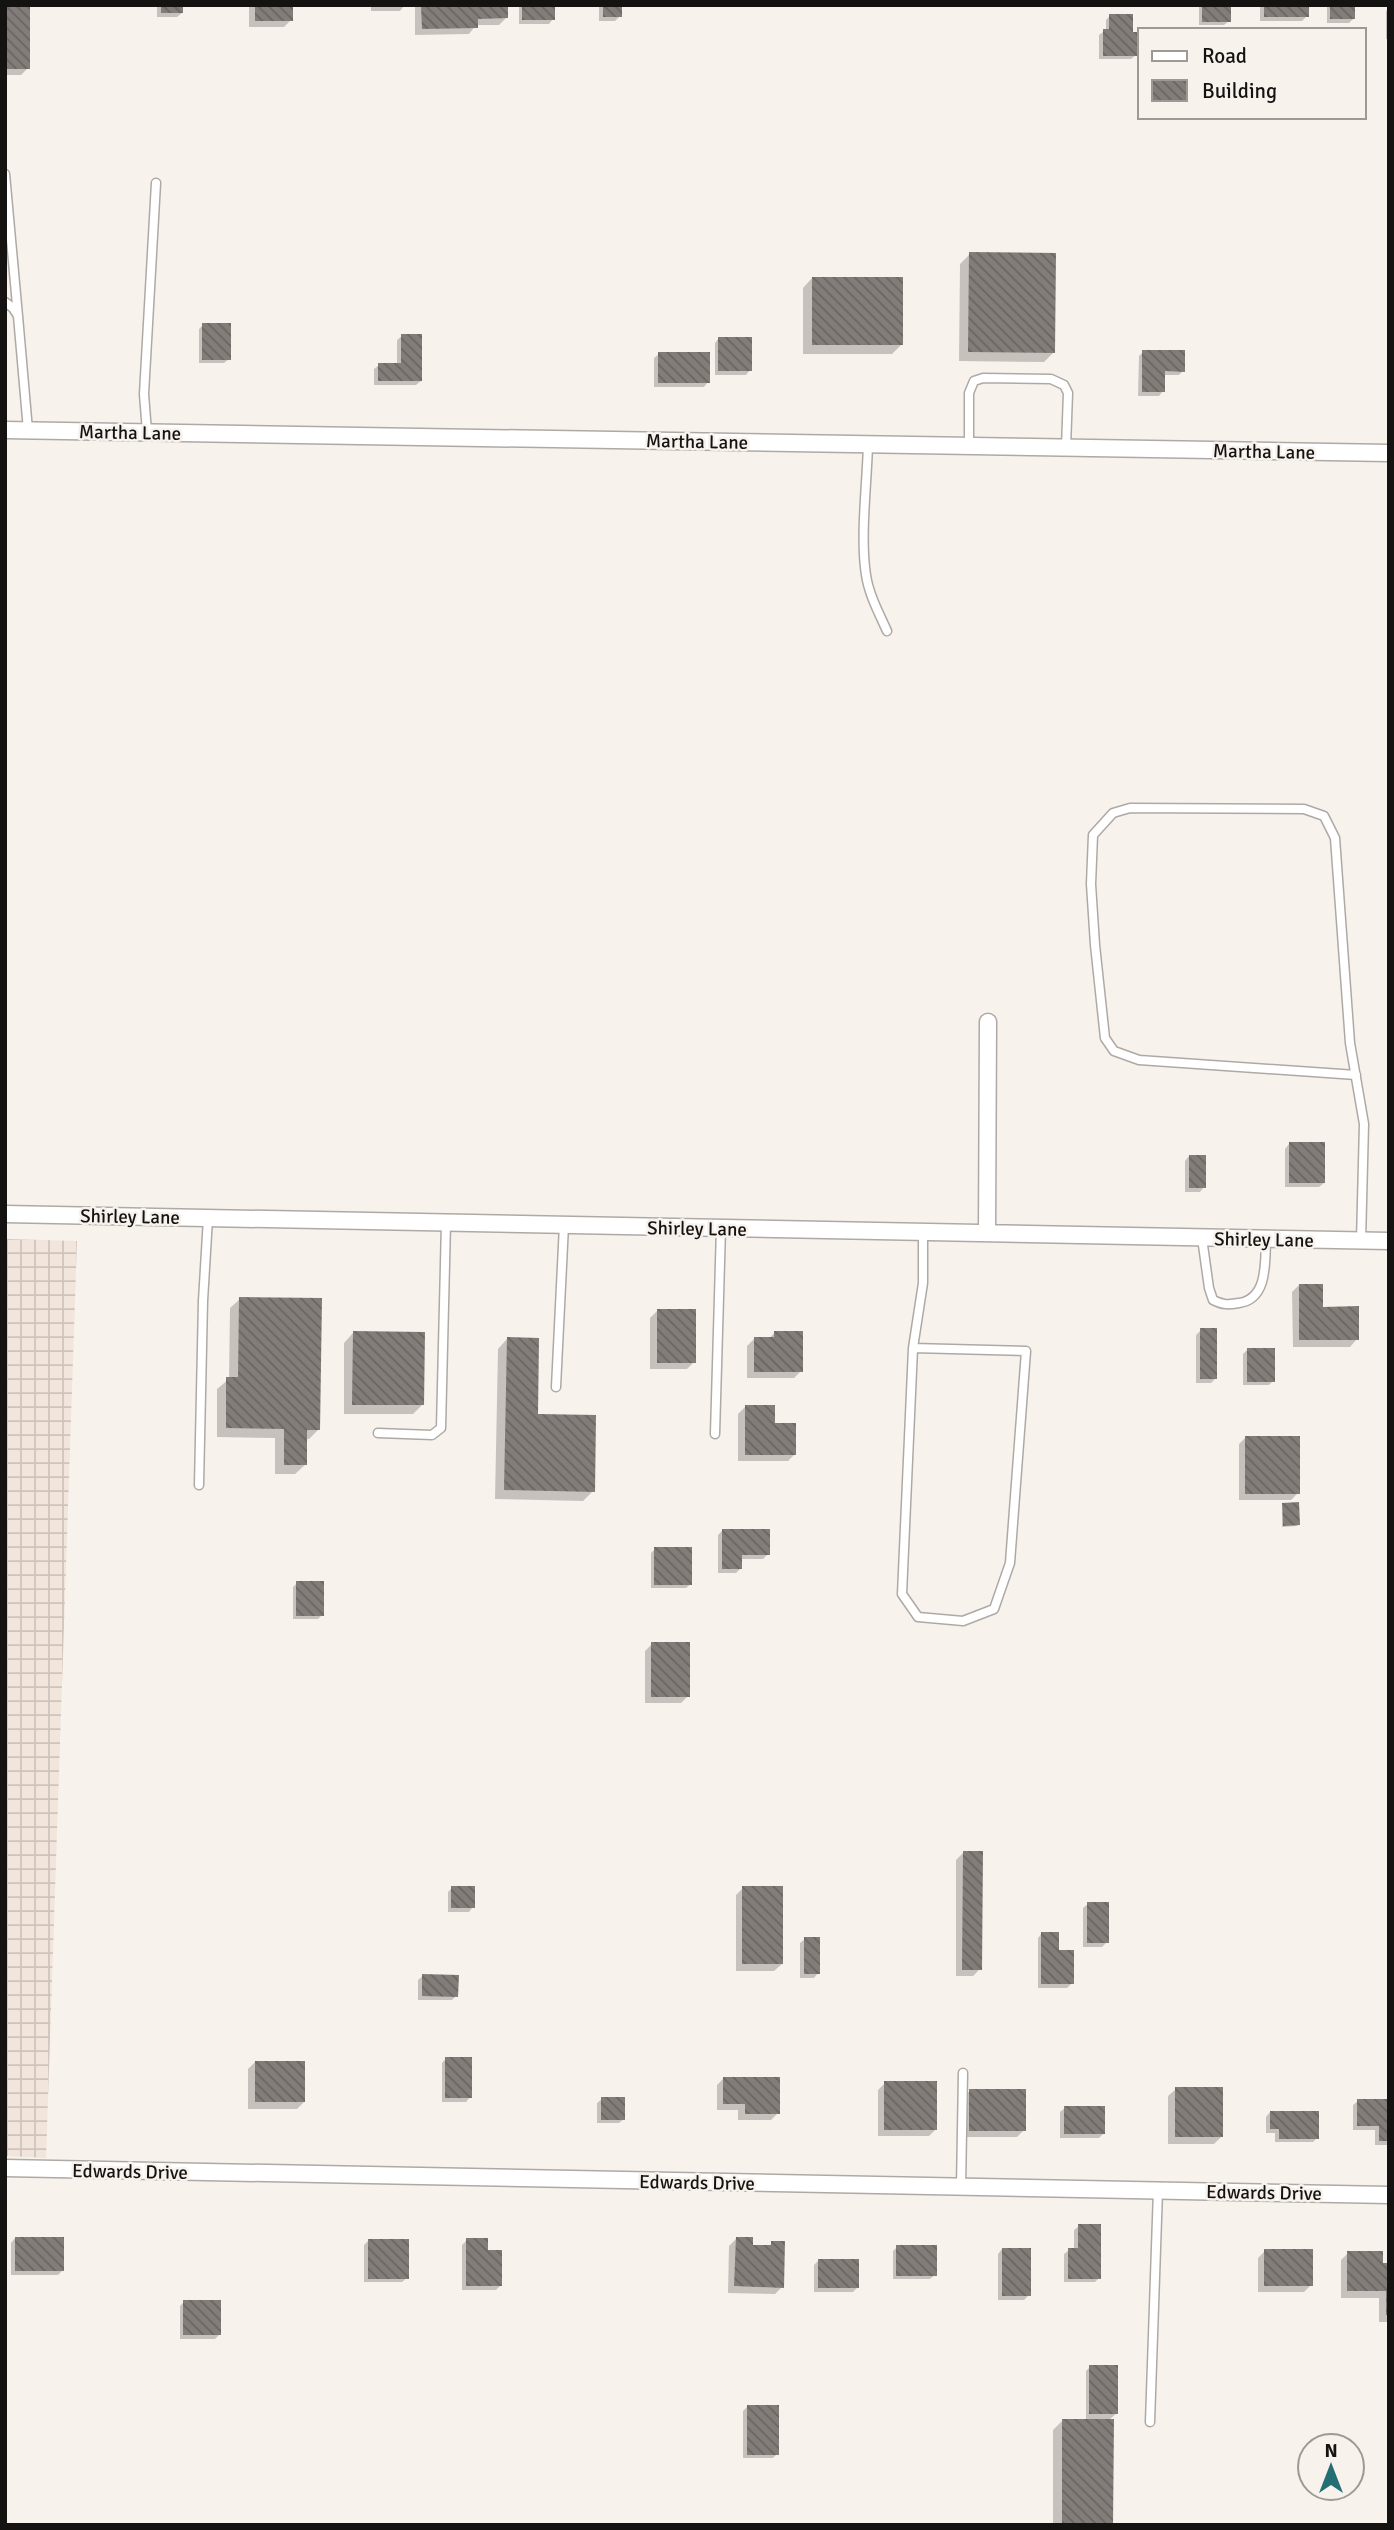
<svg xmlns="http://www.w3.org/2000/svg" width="1394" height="2530" viewBox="0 0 1394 2530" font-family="Signika,sans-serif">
<defs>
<pattern id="industrial-grid" width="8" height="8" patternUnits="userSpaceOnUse" patternTransform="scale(1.75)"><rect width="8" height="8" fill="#f2e5dc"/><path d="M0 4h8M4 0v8" fill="none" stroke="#cfc4bc"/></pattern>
<pattern id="building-back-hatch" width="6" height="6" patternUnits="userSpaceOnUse" patternTransform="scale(1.75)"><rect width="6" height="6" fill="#837d79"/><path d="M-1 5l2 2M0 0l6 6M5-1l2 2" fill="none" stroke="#6a6562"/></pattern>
</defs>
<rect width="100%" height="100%" fill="#f8f2ed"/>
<!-- industrial -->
<path fill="url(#industrial-grid)" d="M 5,1239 L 77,1241 L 46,2158 L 5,2156 Z"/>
<!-- shadow -->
<path fill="#0003" d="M 157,5 L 182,5 L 182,13 L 177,17 L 157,17 Z
M 249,5 L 291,5 L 291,20 L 284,27 L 249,27 Z
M 371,5 L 404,5 L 404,6 L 400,11 L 371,11 Z
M 415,5 L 506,5 L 506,18 L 499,25 L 476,25 L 469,34 L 415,35 Z
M 519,5 L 553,5 L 553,19 L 549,24 L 519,24 Z
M 599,5 L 620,5 L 620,16 L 615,21 L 599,21 Z
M 1199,5 L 1229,5 L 1229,21 L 1224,25 L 1199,25 Z
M 1260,5 L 1307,5 L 1307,16 L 1302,21 L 1260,21 Z
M 1353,5 L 1353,19 L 1349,23 L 1327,23 L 1327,5 Z
M 5,8 L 28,68 L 21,75 L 5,75 Z
M 1389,8 L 1389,39 L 1386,39 L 1386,11 Z
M 1110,16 L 1131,34 L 1136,55 L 1131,59 L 1099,59 L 1099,35 L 1106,30 L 1106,20 Z
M 970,254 L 1053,353 L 1044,362 L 959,361 L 960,264 Z
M 812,278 L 901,345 L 892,354 L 803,354 L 803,288 Z
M 203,325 L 229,359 L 224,363 L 199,363 L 199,329 Z
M 402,336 L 421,381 L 416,385 L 374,385 L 374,369 L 379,365 L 397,365 L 397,340 Z
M 719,338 L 750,370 L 746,375 L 715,375 L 715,343 Z
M 1143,352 L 1183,371 L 1179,375 L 1163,375 L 1163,391 L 1159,396 L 1138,396 L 1139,356 Z
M 659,354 L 708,382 L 704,387 L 654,387 L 654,358 Z
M 1289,1144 L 1324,1183 L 1319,1187 L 1285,1187 L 1285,1149 Z
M 1189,1156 L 1204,1187 L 1200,1192 L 1185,1192 L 1185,1161 Z
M 1299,1285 L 1357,1339 L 1350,1347 L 1293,1347 L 1292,1292 Z
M 240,1299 L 318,1430 L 309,1439 L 305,1439 L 305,1465 L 295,1474 L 275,1474 L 275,1438 L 217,1437 L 217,1389 L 229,1379 L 230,1308 Z
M 657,1311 L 694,1362 L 687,1369 L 650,1369 L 650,1318 Z
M 1201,1330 L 1215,1379 L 1211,1383 L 1196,1383 L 1196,1335 Z
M 775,1332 L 801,1371 L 794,1378 L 747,1378 L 747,1346 L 754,1339 L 769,1339 Z
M 353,1333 L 423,1404 L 413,1414 L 344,1414 L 344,1343 Z
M 507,1339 L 536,1416 L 593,1491 L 583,1501 L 495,1499 L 498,1349 Z
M 1247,1350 L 1273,1381 L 1269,1385 L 1243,1385 L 1243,1354 Z
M 745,1407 L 773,1425 L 795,1454 L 788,1461 L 738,1461 L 738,1414 Z
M 1246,1437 L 1298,1493 L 1291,1500 L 1239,1500 L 1239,1444 Z
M 1283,1504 L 1298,1524 L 1297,1526 L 1282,1527 Z
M 722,1531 L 768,1554 L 763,1559 L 741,1559 L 741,1568 L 736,1573 L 718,1573 L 718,1535 Z
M 655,1549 L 691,1584 L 686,1588 L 651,1588 L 651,1553 Z
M 297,1583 L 322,1615 L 318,1619 L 293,1619 L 293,1587 Z
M 652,1644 L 688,1696 L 681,1703 L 645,1703 L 645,1651 Z
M 963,1853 L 980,1969 L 973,1976 L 956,1976 L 956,1860 Z
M 452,1888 L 473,1907 L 469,1912 L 448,1912 L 448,1892 Z
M 743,1888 L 782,1964 L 774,1971 L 736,1971 L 736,1895 Z
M 1088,1904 L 1107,1942 L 1102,1947 L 1083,1947 L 1083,1908 Z
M 1042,1933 L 1057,1952 L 1072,1983 L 1067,1988 L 1038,1988 L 1038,1938 Z
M 805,1939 L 818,1973 L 814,1978 L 800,1978 L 800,1943 Z
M 423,1976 L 456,1996 L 452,2000 L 418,2000 L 418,1980 Z
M 446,2058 L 470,2097 L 466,2102 L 442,2102 L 442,2063 Z
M 255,2062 L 304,2102 L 297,2109 L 248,2109 L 248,2069 Z
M 724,2078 L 778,2113 L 771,2120 L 738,2120 L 738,2110 L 717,2110 L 717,2085 Z
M 885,2083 L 936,2129 L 929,2136 L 878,2136 L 878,2090 Z
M 1176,2089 L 1221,2137 L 1214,2144 L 1168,2144 L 1168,2096 Z
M 970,2091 L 1024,2130 L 1017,2137 L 962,2137 L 962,2098 Z
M 602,2099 L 624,2119 L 619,2123 L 597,2123 L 597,2103 Z
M 1358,2101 L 1389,2101 L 1389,2145 L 1375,2145 L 1375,2130 L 1353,2130 L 1353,2105 Z
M 1065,2108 L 1104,2133 L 1099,2138 L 1060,2138 L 1060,2112 Z
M 1270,2112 L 1317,2138 L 1313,2142 L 1275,2142 L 1275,2133 L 1266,2133 L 1266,2117 Z
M 1079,2226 L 1099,2278 L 1095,2282 L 1064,2282 L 1064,2254 L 1069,2250 L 1074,2250 L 1074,2230 Z
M 15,2238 L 63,2270 L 58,2275 L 11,2275 L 11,2243 Z
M 736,2239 L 751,2246 L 768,2247 L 772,2243 L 782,2287 L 775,2294 L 728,2293 L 729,2246 Z
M 467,2240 L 486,2252 L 501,2285 L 496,2290 L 462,2290 L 462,2245 Z
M 368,2241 L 407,2278 L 402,2282 L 364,2282 L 364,2245 Z
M 897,2247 L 935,2275 L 930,2279 L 893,2279 L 893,2251 Z
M 1002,2249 L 1029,2295 L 1024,2300 L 998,2300 L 998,2254 Z
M 1265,2251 L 1311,2285 L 1304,2292 L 1258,2292 L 1258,2258 Z
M 1348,2253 L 1382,2265 L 1389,2265 L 1389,2322 L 1379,2322 L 1379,2298 L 1341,2298 L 1341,2260 Z
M 818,2261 L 857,2288 L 853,2292 L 814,2292 L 814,2265 Z
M 184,2302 L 219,2335 L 215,2339 L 180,2339 L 180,2306 Z
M 1090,2367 L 1117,2413 L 1109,2420 L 1112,2525 L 1053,2525 L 1053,2430 L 1063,2420 L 1086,2420 L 1086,2371 Z
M 748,2406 L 777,2454 L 773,2458 L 743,2458 L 743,2411 Z"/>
<!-- building -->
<path fill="url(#building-back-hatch)" d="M 161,5 L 183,5 L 183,13 L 161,13 Z
M 255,5 L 293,5 L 293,21 L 255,21 Z
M 421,5 L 508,5 L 508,18 L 478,19 L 478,28 L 422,29 Z
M 522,5 L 555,5 L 555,20 L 522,20 Z
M 603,5 L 622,5 L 622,17 L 603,17 Z
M 1202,5 L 1231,5 L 1231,22 L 1202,22 Z
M 1264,5 L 1309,5 L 1309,17 L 1264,17 Z
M 1330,5 L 1355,5 L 1355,19 L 1330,19 Z
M 5,6 L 30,6 L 30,69 L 5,69 Z
M 1109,14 L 1133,14 L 1133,32 L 1138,32 L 1138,56 L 1103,56 L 1103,29 L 1109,29 Z
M 969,252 L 1056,253 L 1055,353 L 968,352 Z
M 812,277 L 903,277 L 903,345 L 812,345 Z
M 202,323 L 231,323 L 231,360 L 202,360 Z
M 401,334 L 422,334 L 422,381 L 378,381 L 378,363 L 401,363 Z
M 718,337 L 752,337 L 752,371 L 718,371 Z
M 1142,350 L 1185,350 L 1185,372 L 1165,371 L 1165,392 L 1142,392 Z
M 658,352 L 710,352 L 710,383 L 658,383 Z
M 1289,1142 L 1325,1142 L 1325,1183 L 1289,1183 Z
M 1189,1155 L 1206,1155 L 1206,1188 L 1189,1188 Z
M 1299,1284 L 1323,1284 L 1323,1307 L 1359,1306 L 1359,1340 L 1299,1340 Z
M 239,1297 L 322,1298 L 320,1430 L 307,1430 L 307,1465 L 284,1465 L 284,1429 L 226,1428 L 226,1377 L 238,1377 Z
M 657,1309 L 696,1309 L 696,1363 L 657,1363 Z
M 1200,1328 L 1217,1328 L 1217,1379 L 1200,1379 Z
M 353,1331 L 425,1332 L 424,1405 L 352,1405 Z
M 774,1331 L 803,1331 L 803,1372 L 754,1372 L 754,1337 L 774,1337 Z
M 507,1337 L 539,1338 L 538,1414 L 596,1415 L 595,1492 L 504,1490 Z
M 1247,1348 L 1275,1348 L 1275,1382 L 1247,1382 Z
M 745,1405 L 775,1405 L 775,1423 L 796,1423 L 796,1455 L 745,1455 Z
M 1245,1436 L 1300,1436 L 1300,1494 L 1245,1494 Z
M 1299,1502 L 1300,1525 L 1283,1526 L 1282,1503 Z
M 722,1529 L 770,1529 L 770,1555 L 742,1555 L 742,1569 L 722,1569 Z
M 654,1547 L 692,1547 L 692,1585 L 654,1585 Z
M 296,1581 L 324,1581 L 324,1616 L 296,1616 Z
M 651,1642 L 690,1642 L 690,1697 L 651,1697 Z
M 963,1851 L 983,1851 L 982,1970 L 962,1970 Z
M 451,1886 L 475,1886 L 475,1908 L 451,1908 Z
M 742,1886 L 783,1886 L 783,1964 L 742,1964 Z
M 1087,1902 L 1109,1902 L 1109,1943 L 1087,1943 Z
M 1041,1932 L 1059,1932 L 1059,1950 L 1074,1950 L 1074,1984 L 1041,1984 Z
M 804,1937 L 820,1937 L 820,1974 L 804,1974 Z
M 422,1974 L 459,1975 L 458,1997 L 422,1996 Z
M 445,2057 L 472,2057 L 472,2098 L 445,2098 Z
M 255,2061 L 305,2061 L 305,2102 L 255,2102 Z
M 723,2077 L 780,2077 L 780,2114 L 745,2114 L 745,2104 L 723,2104 Z
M 884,2081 L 937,2081 L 937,2130 L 884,2130 Z
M 1175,2087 L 1223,2087 L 1223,2137 L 1175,2137 Z
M 969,2089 L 1026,2089 L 1026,2131 L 969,2131 Z
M 601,2097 L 625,2097 L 625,2120 L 601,2120 Z
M 1357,2099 L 1389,2099 L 1389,2141 L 1379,2141 L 1379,2126 L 1357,2126 Z
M 1064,2106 L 1105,2106 L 1105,2134 L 1064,2134 Z
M 1270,2111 L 1319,2111 L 1319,2139 L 1279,2139 L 1279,2129 L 1270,2129 Z
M 1078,2224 L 1101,2224 L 1101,2279 L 1068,2279 L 1068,2248 L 1078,2248 Z
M 15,2237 L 64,2237 L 64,2271 L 15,2271 Z
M 736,2237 L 753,2237 L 753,2245 L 771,2245 L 771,2241 L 785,2241 L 784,2288 L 734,2286 Z
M 466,2238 L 488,2238 L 488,2250 L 502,2250 L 502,2286 L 466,2286 Z
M 368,2239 L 409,2239 L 409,2279 L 368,2279 Z
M 896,2245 L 937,2245 L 937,2276 L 896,2276 Z
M 1002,2248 L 1031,2248 L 1031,2296 L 1002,2296 Z
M 1264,2249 L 1313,2249 L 1313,2286 L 1264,2286 Z
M 1347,2251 L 1383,2251 L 1383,2263 L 1389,2263 L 1389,2315 L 1386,2315 L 1386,2291 L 1347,2291 Z
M 818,2259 L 859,2259 L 859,2288 L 818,2288 Z
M 183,2300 L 221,2300 L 221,2335 L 183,2335 Z
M 1089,2365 L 1118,2365 L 1118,2414 L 1089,2414 Z
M 747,2405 L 779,2405 L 779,2455 L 747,2455 Z
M 1062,2419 L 1114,2419 L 1113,2525 L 1062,2525 Z"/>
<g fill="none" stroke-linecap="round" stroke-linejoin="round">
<defs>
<path id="lane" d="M 5,174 L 18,316
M 5,302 L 13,308 L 18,316 L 28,430
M 147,432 L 144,394 L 156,183
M 868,444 C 867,484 860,537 866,575 C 869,595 879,613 887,631
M 969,446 L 969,393 L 974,381 L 983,378 L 1051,379 L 1064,385 L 1068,393 L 1066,447
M 1356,1075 L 1139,1060 L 1114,1051 L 1105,1038 L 1095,945 L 1091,884 L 1093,835 L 1113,813 L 1130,808 L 1304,809 L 1324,816 L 1335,838 L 1350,1043 L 1364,1124 L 1361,1241
M 1202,1238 L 1209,1288 L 1213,1300 C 1223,1305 1228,1305 1239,1303 C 1268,1299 1265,1262 1266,1239
M 913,1348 L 1026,1351 L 1010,1563 L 994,1609 L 963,1621 L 918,1617 L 902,1594 L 913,1348 L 923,1283 L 923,1233
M 556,1387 L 564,1225
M 378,1433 L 432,1435 L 441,1428 L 446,1223
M 715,1434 L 721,1228
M 199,1485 L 203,1301 L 208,1218
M 961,2187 L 963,2073
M 1150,2422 L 1158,2190"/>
<path id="street" d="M 5,430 L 1389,453
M 5,1214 L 1389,1241
M 987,1233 L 988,1022
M 5,2168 L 1389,2195"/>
</defs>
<!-- lane casing -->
<use href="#lane" stroke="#afa9a5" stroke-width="11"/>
<!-- street casing -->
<use href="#street" stroke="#afa9a5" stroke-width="19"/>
<!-- lane -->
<use href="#lane" stroke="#fff" stroke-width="8"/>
<!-- street -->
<use href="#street" stroke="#fff" stroke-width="16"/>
</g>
<g text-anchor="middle" stroke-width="5" stroke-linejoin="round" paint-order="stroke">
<!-- street labels -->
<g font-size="19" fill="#151312" stroke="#f8f2ed">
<text transform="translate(130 432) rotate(1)" y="7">Martha Lane</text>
<text transform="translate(697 441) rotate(1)" y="7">Martha Lane</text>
<text transform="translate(1264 451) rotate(1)" y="7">Martha Lane</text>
<text transform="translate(130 1216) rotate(1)" y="7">Shirley Lane</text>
<text transform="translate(697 1228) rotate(1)" y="7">Shirley Lane</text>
<text transform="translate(1264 1239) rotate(1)" y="7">Shirley Lane</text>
<text transform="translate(130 2171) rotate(1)" y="7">Edwards Drive</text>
<text transform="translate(697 2182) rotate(1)" y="7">Edwards Drive</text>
<text transform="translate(1264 2192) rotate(1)" y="7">Edwards Drive</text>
</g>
</g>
<!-- border -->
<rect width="1394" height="2530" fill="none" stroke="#151312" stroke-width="14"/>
<!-- legend -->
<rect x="1138" y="28" width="228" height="91" fill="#f8f2ed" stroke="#9d9995" stroke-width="2"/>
<rect x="1152" y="51" width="35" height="10" fill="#ffffff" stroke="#9d9995" stroke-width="2"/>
<text x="1202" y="63" font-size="21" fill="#151312">Road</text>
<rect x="1152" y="80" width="35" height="21" fill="url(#building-back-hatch)" stroke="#9d9995" stroke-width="2"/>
<text x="1202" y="98" font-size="21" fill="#151312">Building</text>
<!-- north arrow -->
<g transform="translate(1331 2467)"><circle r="33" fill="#f8f2ed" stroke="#9d9995" stroke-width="2"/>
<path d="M0-5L12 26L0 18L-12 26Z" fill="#246f74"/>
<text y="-10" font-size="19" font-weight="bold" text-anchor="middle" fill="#151312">N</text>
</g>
</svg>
